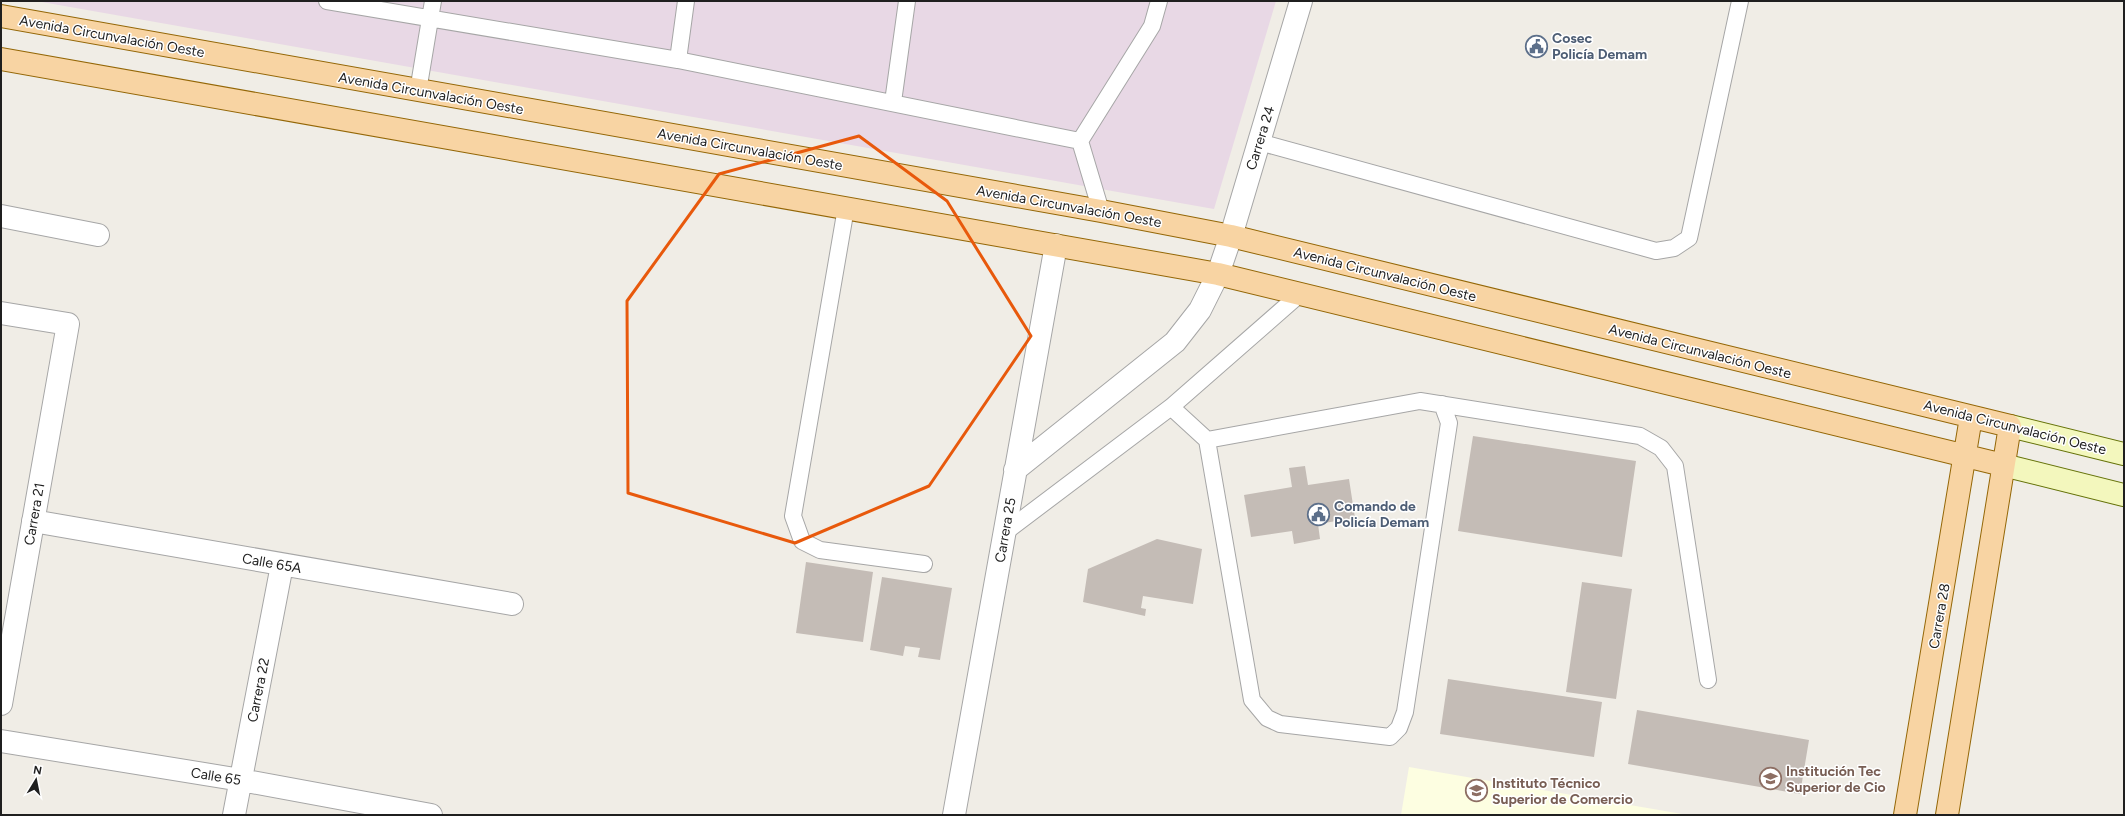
<svg xmlns="http://www.w3.org/2000/svg" width="2125" height="816" viewBox="0 0 2125 816" font-family="Figtree,sans-serif">
<rect width="100%" height="100%" fill="#f0ede6"/>
<!-- industrial -->
<path fill="#e8d8e5" d="M 36,1 L 1276,1 L 1214,209 Z"/>
<!-- education -->
<path fill="#fdfee1" d="M 1409,767 L 1688,815 L 1401,815 Z"/>
<!-- building -->
<path fill="#c4bcb6" d="M 1473,436 L 1636,461 L 1622,557 L 1458,531 Z
M 1305,466 L 1308,485 L 1349,479 L 1355,518 L 1318,524 L 1320,539 L 1294,544 L 1292,531 L 1251,537 L 1244,495 L 1292,487 L 1289,468 Z
M 1157,539 L 1202,549 L 1193,604 L 1143,596 L 1141,608 L 1146,609 L 1145,616 L 1083,602 L 1088,569 Z
M 806,562 L 873,572 L 863,642 L 796,633 Z
M 882,577 L 952,588 L 940,660 L 918,657 L 920,648 L 905,646 L 903,656 L 870,650 Z
M 1582,582 L 1632,589 L 1616,699 L 1566,692 Z
M 1448,679 L 1602,702 L 1594,757 L 1440,734 Z
M 1637,710 L 1809,740 L 1800,794 L 1628,764 Z"/>
<g fill="none" stroke-linecap="round" stroke-linejoin="round">
<defs>
<path id="lane" d="M 327,1 L 678,60 L 1080,141
M 678,60 L 686,1
M 418,91 L 433,1
M 893,102 L 907,1
M 1259,142 L 1656,251 L 1674,248 L 1689,238 L 1740,1
M 846,208 L 793,516 L 802,541 L 820,550 L 924,564
M 1101,211 L 1080,141 L 1152,26 L 1159,1
M 1171,407 L 1207,440 L 1420,401 L 1640,436 L 1661,448 L 1675,466 L 1708,680
M 1207,440 L 1252,700 L 1267,718 L 1280,724 L 1390,737 L 1399,728 L 1405,712 L 1449,423 L 1442,404
M 1004,533 L 1171,407 L 1300,294"/>
<path id="street" d="M 1,216 L 98,235
M 1,313 L 68,324 L 1,704
M 1015,470 L 1175,342 L 1200,310 L 1218,274 L 1231,236 L 1301,1
M 33,521 L 512,604
M 1,741 L 241,780 L 431,815
M 234,815 L 282,565
M 954,815 L 1056,245"/>
<path id="secondary" d="M 2010,426 L 2124,454
M 2003,465 L 2124,495"/>
<path id="primary" d="M 1,16 L 1101,211 L 1231,236 L 2010,426 L 1947,815
M 1,59 L 1218,274 L 2003,465
M 1905,815 L 1971,417"/>
</defs>
<!-- lane casing -->
<use href="#lane" stroke="#a6a6a6" stroke-width="18"/>
<!-- street casing -->
<use href="#street" stroke="#a6a6a6" stroke-width="24"/>
<!-- secondary casing -->
<use href="#secondary" stroke="#66730a" stroke-width="24"/>
<!-- primary casing -->
<use href="#primary" stroke="#946707" stroke-width="24"/>
<!-- lane -->
<use href="#lane" stroke="#fff" stroke-width="16"/>
<!-- street -->
<use href="#street" stroke="#fff" stroke-width="22"/>
<!-- secondary -->
<use href="#secondary" stroke="#f3f7bd" stroke-width="22"/>
<!-- primary -->
<use href="#primary" stroke="#f8d4a3" stroke-width="22"/>
</g>
<!-- marked area -->
<path fill="none" stroke="#e8590c" stroke-width="3" stroke-linejoin="round" d="M 859,136 L 947,201 L 1031,336 L 929,486 L 795,543 L 628,493 L 627,301 L 719,174 Z"/>
<!-- icons -->
<defs>
<symbol id="civic-ring" viewBox="-11 -11 22 22"><circle r="9.5" fill="#fff" stroke="#5c6f8a" stroke-width="1.5"/><path d="M-.6-6.5H3V-4.5H.6V-3L4-1V1h2V6H-6V1h2V-1L-.6-3ZM-1.2 2.5V6h2.4V2.5Z" fill="#5c6f8a"/></symbol>
<symbol id="school-ring" viewBox="-11 -11 22 22"><circle r="9.5" fill="#fff" stroke="#8d6e63" stroke-width="1.5"/><path d="M0-5L7-2L0 1L-7-2ZM-4 1L0 2.5L4 1V4Q0 6-4 4Z" fill="#8d6e63"/></symbol>
<symbol id="university-ring" viewBox="-11 -11 22 22"><circle r="9.5" fill="#fff" stroke="#8d6e63" stroke-width="1.5"/><path d="M0-5L7-2L0 1L-7-2ZM-4 1L0 2.5L4 1V4Q0 6-4 4Z" fill="#8d6e63"/></symbol>
</defs>
<g fill-rule="evenodd">
<use href="#civic-ring" x="1524" y="34" width="25" height="25"/>
<use href="#civic-ring" x="1306" y="502" width="25" height="25"/>
<use href="#school-ring" x="1758" y="766" width="25" height="25"/>
<use href="#university-ring" x="1464" y="778" width="25" height="25"/>
</g>
<g text-anchor="middle" stroke-width="3" stroke-linejoin="round" paint-order="stroke">
<!-- street labels -->
<g font-size="14" fill="#1f1f1f" stroke="#fff">
<text transform="translate(112 36) rotate(10)" y="5">Avenida Circunvalación Oeste</text>
<text transform="translate(431 93) rotate(10)" y="5">Avenida Circunvalación Oeste</text>
<text transform="translate(1260 138) rotate(-73)" y="5">Carrera 24</text>
<text transform="translate(750 149) rotate(10)" y="5">Avenida Circunvalación Oeste</text>
<text transform="translate(1069 206) rotate(10)" y="5">Avenida Circunvalación Oeste</text>
<text transform="translate(1385 274) rotate(14)" y="5">Avenida Circunvalación Oeste</text>
<text transform="translate(1700 351) rotate(14)" y="5">Avenida Circunvalación Oeste</text>
<text transform="translate(2015 427) rotate(14)" y="5">Avenida Circunvalación Oeste</text>
<text transform="translate(34 514) rotate(-80)" y="5">Carrera 21</text>
<text transform="translate(1005 530) rotate(-80)" y="5">Carrera 25</text>
<text transform="translate(272 563) rotate(10)" y="5">Calle 65A</text>
<text transform="translate(1939 616) rotate(-80)" y="5">Carrera 28</text>
<text transform="translate(258 690) rotate(-79)" y="5">Carrera 22</text>
<text transform="translate(216 776) rotate(9)" y="5">Calle 65</text>
</g>
<!-- service labels -->
<g font-size="14" font-weight="bold" fill="#4e5e75" stroke="#fff" text-anchor="start">
<text x="1552" y="43">Cosec<tspan x="1552" dy="16">Policía Demam</tspan></text>
<text x="1334" y="511">Comando de<tspan x="1334" dy="16">Policía Demam</tspan></text>
</g>
<!-- education labels -->
<g font-size="14" font-weight="bold" fill="#785e54" stroke="#fff" text-anchor="start">
<text x="1786" y="776">Institución Tec<tspan x="1786" dy="16">Superior de Cio</tspan></text>
<text x="1492" y="788">Instituto Técnico<tspan x="1492" dy="16">Superior de Comercio</tspan></text>
</g>
</g>
<!-- border -->
<rect width="2125" height="816" fill="none" stroke="#1f1f1f" stroke-width="4"/>
<!-- north arrow -->
<g transform="translate(36 780) rotate(10)" stroke="#ffffff" stroke-width="3" paint-order="stroke">
<path d="M0-3L7 15L0 10L-7 15Z" fill="#1f1f1f"/>
<text y="-6" font-size="11" font-weight="bold" text-anchor="middle" fill="#1f1f1f">N</text>
</g>
</svg>
